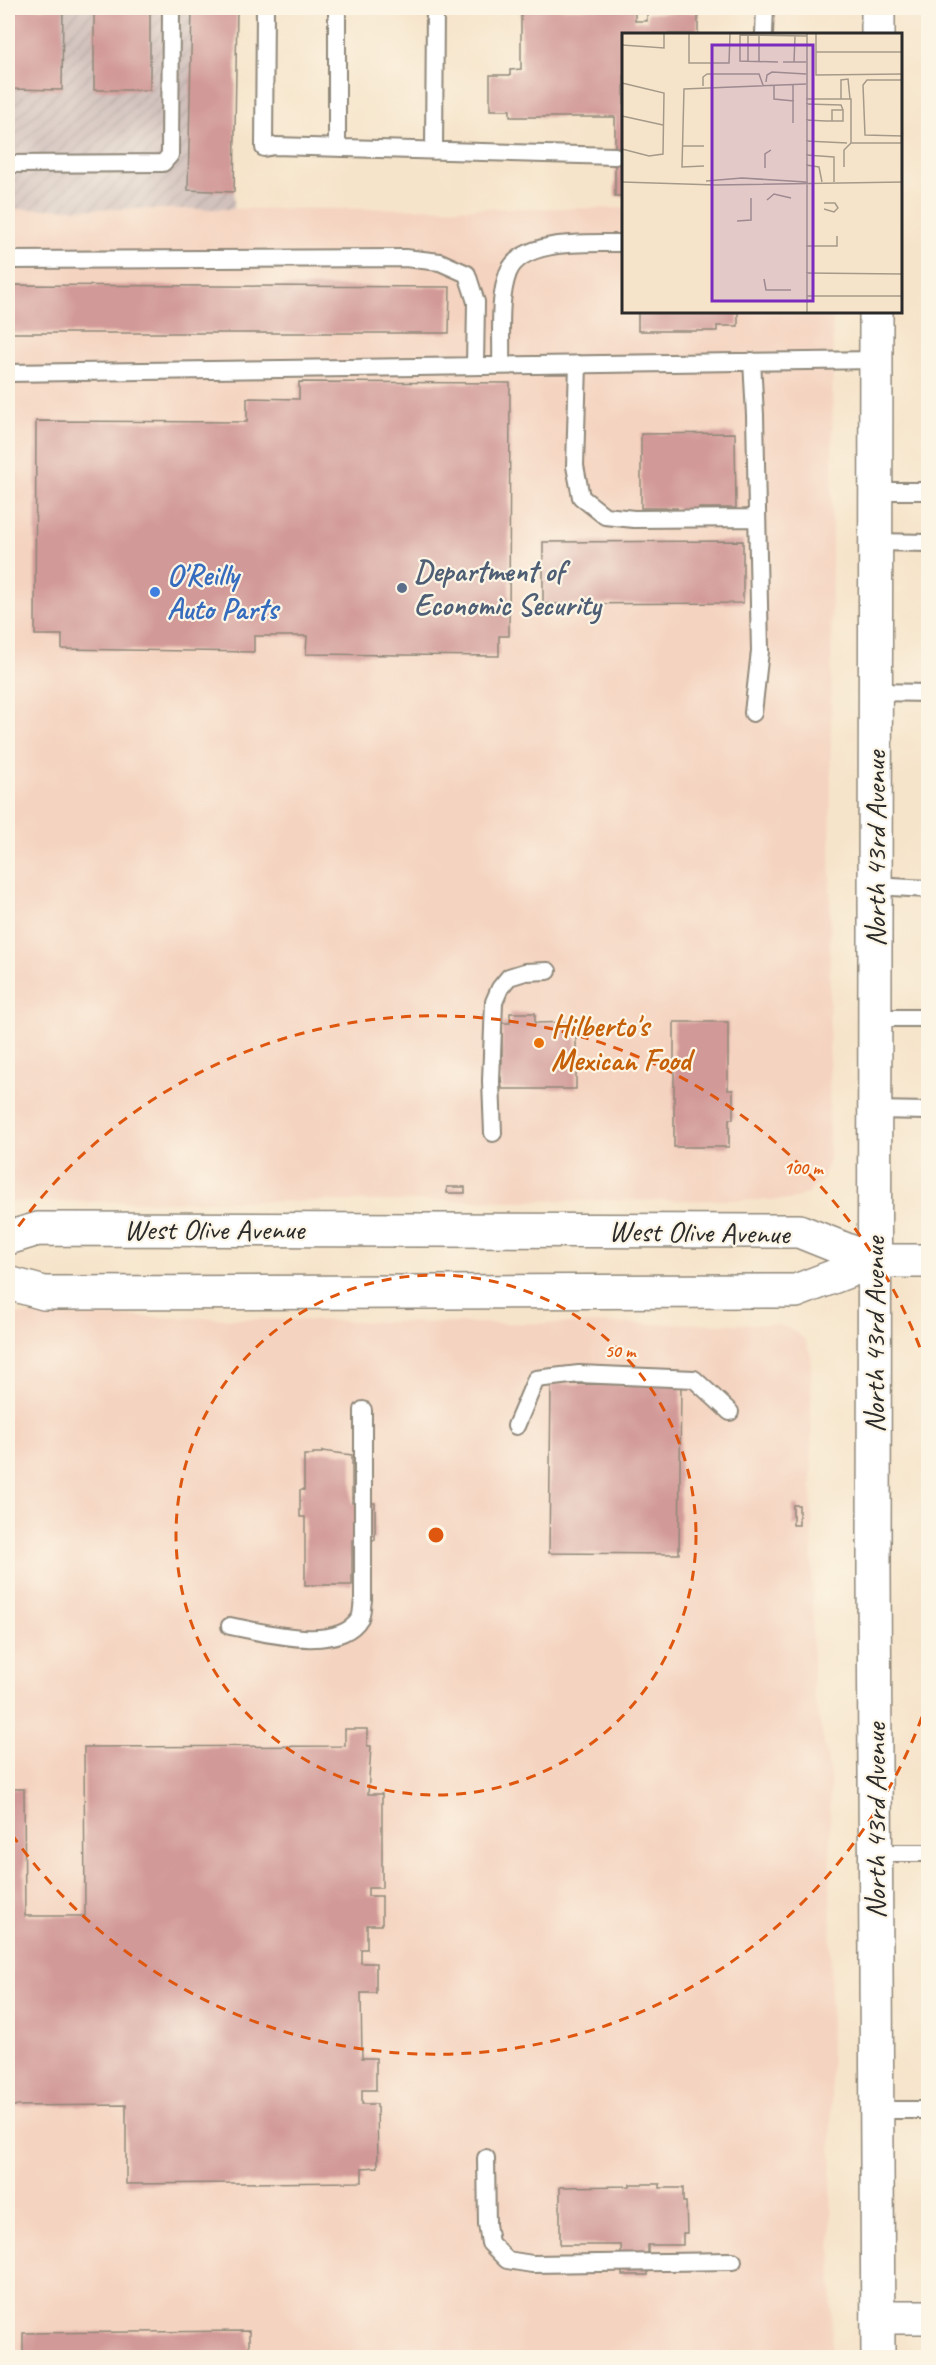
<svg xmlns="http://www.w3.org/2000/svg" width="936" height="2365" viewBox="0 0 936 2365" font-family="Caveat,sans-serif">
<defs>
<pattern id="industrial-furrows" width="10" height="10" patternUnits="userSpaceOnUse" patternTransform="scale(1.5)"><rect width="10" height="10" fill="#d0c0bc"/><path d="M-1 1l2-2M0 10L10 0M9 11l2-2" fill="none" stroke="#b3a5a2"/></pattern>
</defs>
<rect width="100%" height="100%" fill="#fcf5e5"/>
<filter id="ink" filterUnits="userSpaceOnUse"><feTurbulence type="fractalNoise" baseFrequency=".0167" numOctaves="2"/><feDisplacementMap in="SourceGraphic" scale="12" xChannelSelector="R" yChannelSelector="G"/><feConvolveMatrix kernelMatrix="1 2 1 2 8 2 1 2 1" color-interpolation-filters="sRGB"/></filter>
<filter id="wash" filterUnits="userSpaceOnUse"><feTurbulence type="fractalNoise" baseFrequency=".008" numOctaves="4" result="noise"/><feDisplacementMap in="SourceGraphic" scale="24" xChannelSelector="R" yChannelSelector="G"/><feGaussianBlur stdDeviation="1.35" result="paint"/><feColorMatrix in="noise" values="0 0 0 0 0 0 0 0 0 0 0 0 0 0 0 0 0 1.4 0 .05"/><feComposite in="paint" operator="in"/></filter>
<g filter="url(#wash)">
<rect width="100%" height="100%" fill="#f6e4ca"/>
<!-- built -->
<path fill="#f4d3c0" d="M 624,208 L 624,312 L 833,312 L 829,1159 L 823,1179 L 808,1193 L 791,1200 L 8,1202 L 8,209 Z
M 8,1314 L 450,1323 L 773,1324 L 791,1329 L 804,1339 L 811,1355 L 813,1692 L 830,1771 L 832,2357 L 8,2358 Z"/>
<!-- industrial -->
<path fill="url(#industrial-furrows)" d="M 8,8 L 236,8 L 234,209 L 8,209 Z"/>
<g id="blocks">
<!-- building -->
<path fill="#d19997" d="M 8,8 L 63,8 L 62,90 L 8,89 Z
M 94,8 L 150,8 L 150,90 L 94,90 Z
M 192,8 L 237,8 L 234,192 L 188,190 Z
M 521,8 L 635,8 L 635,21 L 647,21 L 647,13 L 698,12 L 698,34 L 624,34 L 624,196 L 615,196 L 615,117 L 510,117 L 510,110 L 490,110 L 490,75 L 510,75 L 510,70 L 521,69 Z
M 8,285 L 450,287 L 449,333 L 8,333 Z
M 638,312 L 738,312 L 738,326 L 717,326 L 717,331 L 638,331 Z
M 299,382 L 510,383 L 509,636 L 499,636 L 499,656 L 306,654 L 307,636 L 254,636 L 254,652 L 62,649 L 62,635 L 35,635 L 36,421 L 247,422 L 247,398 L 299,399 Z
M 735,433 L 736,508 L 699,508 L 699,514 L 677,514 L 677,508 L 641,508 L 641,434 Z
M 743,541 L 743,603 L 543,604 L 543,542 Z
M 510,1013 L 535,1013 L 535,1023 L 576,1022 L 576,1089 L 502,1089 L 501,1077 L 498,1077 L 498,1063 L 502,1063 L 502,1023 L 510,1023 Z
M 674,1022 L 728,1022 L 728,1090 L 733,1090 L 733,1119 L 729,1119 L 729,1147 L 674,1147 Z
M 447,1187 L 465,1187 L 465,1193 L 447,1193 Z
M 551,1384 L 681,1385 L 679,1554 L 549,1553 Z
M 322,1451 L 352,1455 L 352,1503 L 375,1503 L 375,1540 L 352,1540 L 352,1585 L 305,1585 L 305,1517 L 300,1517 L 300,1490 L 304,1490 L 304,1455 L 313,1455 L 313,1453 L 322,1453 Z
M 793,1505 L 799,1505 L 799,1525 L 793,1525 Z
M 345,1729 L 367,1729 L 367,1746 L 371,1746 L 368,1794 L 382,1794 L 382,1888 L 368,1888 L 368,1896 L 382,1896 L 382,1925 L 367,1925 L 367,1949 L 361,1949 L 361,1963 L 376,1963 L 376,1993 L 361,1993 L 362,2058 L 376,2058 L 376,2090 L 362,2090 L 362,2104 L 377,2104 L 378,2167 L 362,2168 L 362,2182 L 126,2184 L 126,2105 L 8,2106 L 8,1773 L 10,1773 L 10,1789 L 24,1789 L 25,1916 L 85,1916 L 84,1747 L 345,1746 Z
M 630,2184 L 660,2184 L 660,2188 L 683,2188 L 683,2202 L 686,2202 L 687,2233 L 683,2233 L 683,2245 L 648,2245 L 648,2275 L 622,2275 L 621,2245 L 560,2245 L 560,2187 L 630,2186 Z
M 249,2331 L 249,2358 L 23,2358 L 23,2333 Z"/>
</g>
</g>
<g filter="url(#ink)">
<use href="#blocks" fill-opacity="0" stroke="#90887a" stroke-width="1.5"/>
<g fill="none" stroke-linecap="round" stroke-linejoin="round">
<defs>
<path id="service" d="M 265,8 L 264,148 L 275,146 L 615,156
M 337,8 L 337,148
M 764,34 L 765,8
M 434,151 L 435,8
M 8,164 L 163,163 L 170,155 L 171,8
M 8,260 L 405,258 L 440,262 L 467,274 L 476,302 L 475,366
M 752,361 L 755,415 L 760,651 L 753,713
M 578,364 L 575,466 L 581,497 L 605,516 L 634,519 L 757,518
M 501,365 C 502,336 498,300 508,273 C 522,237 593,244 624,243
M 8,373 L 876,360
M 876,491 L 928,491
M 876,542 L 928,543
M 875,692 L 928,693
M 874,886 L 928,889
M 875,1018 L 928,1018
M 874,1110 L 928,1111
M 493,1133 L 491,1081 L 494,1002 L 500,988 L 509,977 L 525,972 L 548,971
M 516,1426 L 536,1379 L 579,1374 L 694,1379 L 730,1412
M 230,1626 C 263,1632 339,1654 360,1618 C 362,1614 362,1605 363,1600 L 363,1410
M 875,1853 L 928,1853
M 877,2110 L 928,2110
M 486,2158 L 487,2224 L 490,2243 L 507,2260 L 532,2264 L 733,2261"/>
<path id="minor" d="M 878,2317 L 928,2317"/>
<path id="secondary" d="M 878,34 L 878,8
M 876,312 L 874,1570 L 878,2358
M 8,1238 L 38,1229 L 799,1231 L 874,1261
M 8,1283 L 44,1293 L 796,1291 L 874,1261 L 928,1261"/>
</defs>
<!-- service casing -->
<use href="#service" stroke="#90887a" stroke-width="20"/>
<!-- minor casing -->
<use href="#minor" stroke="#90887a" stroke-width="36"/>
<!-- secondary casing -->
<use href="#secondary" stroke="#90887a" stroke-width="36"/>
<!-- service -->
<use href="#service" stroke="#fff" stroke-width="16"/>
<!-- minor -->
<use href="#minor" stroke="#fff" stroke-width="33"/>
<!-- secondary -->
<use href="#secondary" stroke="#fff" stroke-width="33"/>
</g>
</g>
<!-- distance rings -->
<g fill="none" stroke="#df570e" stroke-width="3" stroke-dasharray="10 8">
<circle cx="436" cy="1535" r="260"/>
<path d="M928 1700A519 519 0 0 1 8 1829M8 1241A519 519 0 0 1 928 1370"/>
</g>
<!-- markers -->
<circle fill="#5c6f8a" stroke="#fcf5e5" stroke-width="2" cx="402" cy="588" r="6"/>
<circle fill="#3f7fe0" stroke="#fcf5e5" stroke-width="2" cx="155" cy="592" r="6"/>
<circle fill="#e8710a" stroke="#fcf5e5" stroke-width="2" cx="539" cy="1043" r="6"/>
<g text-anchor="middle" stroke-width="4.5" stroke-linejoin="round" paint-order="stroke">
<!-- service labels -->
<g font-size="30" font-weight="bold" fill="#4e5e75" stroke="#fcf5e5" text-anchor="start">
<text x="414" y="581">Department of<tspan x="414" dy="34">Economic Security</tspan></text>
</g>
<!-- shop labels -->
<g font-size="30" font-weight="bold" fill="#366cbe" stroke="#fcf5e5" text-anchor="start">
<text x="167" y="585">O'Reilly<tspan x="167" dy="34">Auto Parts</tspan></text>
</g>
<!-- street labels -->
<g font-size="30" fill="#2b2b2b" stroke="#fcf5e5">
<text transform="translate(875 849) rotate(-90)" y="10">North 43rd Avenue</text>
<text x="214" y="1239">West Olive Avenue</text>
<text transform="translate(699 1232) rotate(1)" y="10">West Olive Avenue</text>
<text transform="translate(874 1335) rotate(-90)" y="10">North 43rd Avenue</text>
<text transform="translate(875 1821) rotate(-90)" y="10">North 43rd Avenue</text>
</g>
<!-- food labels -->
<g font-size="30" font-weight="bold" fill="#c56008" stroke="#fcf5e5" text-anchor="start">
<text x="551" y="1036">Hilberto's<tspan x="551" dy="34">Mexican Food</tspan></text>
</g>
</g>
<!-- overview -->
<g transform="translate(622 33)">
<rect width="280" height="280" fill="#f6e4ca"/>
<path fill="none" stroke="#a59a8a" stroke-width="1.5" d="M 67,1 L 67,30 L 107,30 L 108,1M 185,1 L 185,280M 194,1 L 194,42 L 281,41M 126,2 L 126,28M 0,12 L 42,15 L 42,1M 194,19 L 281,19M 137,29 L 137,2M 156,29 L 118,28 L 118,2 L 185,3M 161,29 L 184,29M 172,29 L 173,3M 281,47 L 245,47 L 241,52 L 243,102 L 281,103M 144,49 L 145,42 L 150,39 L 184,41M 0,50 L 42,60 L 41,121 L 27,123 L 0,116M 152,52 L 152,66 L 172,68M 171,52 L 171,90M 81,53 L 81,44 L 85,41 L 137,41 L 141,52M 184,66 L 229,66 L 229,110M 219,66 L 219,47 L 226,46 L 228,66M 184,71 L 219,72 L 221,77M 0,83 L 41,92M 184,87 L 204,88 L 221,88 L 221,77 L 210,77 L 210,88M 184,108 L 225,110M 60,113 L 82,113M 184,122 L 212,124 L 212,149M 184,132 L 197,134 L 200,149M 82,133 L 60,134 L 62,56 L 184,51M 222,134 L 222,117 L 229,110 L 281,110M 143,135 L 143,121 L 149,117M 84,148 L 120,145 L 184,149M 0,149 L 94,152 L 281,149M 145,167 L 152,161 L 169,165M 202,176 L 212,179 L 216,175 L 213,170 L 202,170M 115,188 L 129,187 L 129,165M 184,213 L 215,213 L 215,203M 184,240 L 281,241M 142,246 L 144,257 L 169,257M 185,263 L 281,263"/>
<path fill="#7b2cbf" fill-opacity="0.15" stroke="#7b2cbf" stroke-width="3" d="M 90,12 L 191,12 L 191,268 L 90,268 Z"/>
<rect width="280" height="280" fill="none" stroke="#2b2b2b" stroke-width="3"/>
</g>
<circle cx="436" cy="1535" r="9" fill="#df570e" stroke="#fcf5e5" stroke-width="3"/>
<g font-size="18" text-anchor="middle" font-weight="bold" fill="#df570e" stroke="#fcf5e5" stroke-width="4.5" stroke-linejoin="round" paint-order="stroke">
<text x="803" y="1174">100 m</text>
<text x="620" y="1357">50 m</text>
</g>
<!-- margin -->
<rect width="936" height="2365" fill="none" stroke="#fcf5e5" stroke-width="30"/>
</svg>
